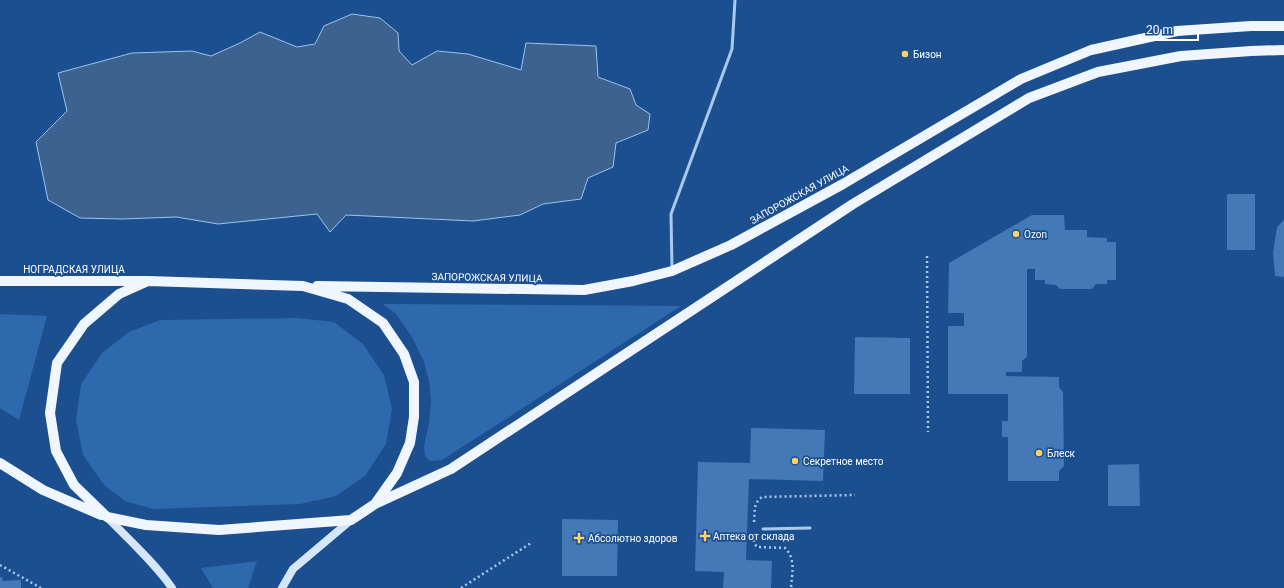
<svg xmlns="http://www.w3.org/2000/svg" width="1284" height="588" viewBox="0 0 1284 588" font-family="Roboto,sans-serif">
<rect width="100%" height="100%" fill="#1b4f8f"/>
<!-- green -->
<path fill="#2e69ad" d="M 383,304 L 681,306 L 442,460 L 430,461 L 425,456 L 424,446 L 429,424 L 431,401 L 429,381 L 424,362 L 412,337 L 396,314 Z
M 0,314 L 47,316 L 19,420 L 0,408 Z
M 297,318 L 334,322 L 363,344 L 384,375 L 392,409 L 386,444 L 365,476 L 336,496 L 300,504 L 153,509 L 125,501 L 104,485 L 83,455 L 76,420 L 81,384 L 102,353 L 129,332 L 160,320 Z
M 257,561 L 248,588 L 213,588 L 201,568 Z"/>
<!-- water -->
<path fill="#3c6290" stroke="#9cc4f0" d="M 352,14 L 380,18 L 398,33 L 399,51 L 412,65 L 437,51 L 468,54 L 521,70 L 526,43 L 596,46 L 598,77 L 630,89 L 636,105 L 650,114 L 648,130 L 616,143 L 613,167 L 588,178 L 581,199 L 543,204 L 520,215 L 473,221 L 346,215 L 330,232 L 317,214 L 218,224 L 176,217 L 122,219 L 80,218 L 48,200 L 36,142 L 67,111 L 58,73 L 132,53 L 192,51 L 211,56 L 240,43 L 260,32 L 297,47 L 315,44 L 324,26 Z"/>
<!-- building -->
<path fill="#4478b7" d="M 1227,194 L 1255,194 L 1255,250 L 1227,250 Z
M 1032,215 L 1064,215 L 1065,230 L 1087,230 L 1087,237 L 1107,238 L 1107,242 L 1116,242 L 1116,280 L 1107,280 L 1107,284 L 1096,284 L 1092,289 L 1060,289 L 1056,285 L 1045,284 L 1045,280 L 1035,280 L 1035,269 L 1027,269 L 1027,357 L 1022,361 L 1022,372 L 1006,372 L 1006,376 L 1059,377 L 1059,387 L 1063,392 L 1064,466 L 1059,471 L 1059,481 L 1008,481 L 1008,437 L 1002,437 L 1002,421 L 1008,421 L 1008,394 L 948,394 L 948,326 L 964,326 L 964,313 L 948,313 L 949,263 Z
M 1284,220 L 1284,277 L 1275,276 L 1273,253 L 1277,227 Z
M 855,337 L 910,338 L 910,394 L 854,394 Z
M 751,428 L 825,430 L 823,481 L 749,479 L 746,560 L 772,561 L 771,588 L 723,588 L 724,572 L 695,571 L 698,462 L 750,463 Z
M 1139,464 L 1140,506 L 1108,506 L 1108,465 Z
M 562,519 L 618,520 L 617,576 L 562,576 Z
M 0,577 L 2,577 L 3,581 L 21,580 L 21,588 L 0,588 Z"/>
<g fill="none" stroke-linecap="round" stroke-linejoin="round">
<!-- path -->
<path stroke="#a9c9ee" stroke-width="2.5" stroke-dasharray="2 3" stroke-linecap="butt" d="M 927,256 L 928,432
M 754,522 C 755,512 753,503 762,497 L 855,495
M 754,535 L 754,543 L 757,547 L 785,548 C 796,559 792,573 791,588
M 0,565 L 41,588
M 461,588 L 531,543"/>
<!-- lane -->
<path stroke="#a9c9ee" stroke-width="3" d="M 672,269 L 671,214 L 732,49 L 735,0
M 763,529 L 810,528"/>
<!-- secondary -->
<path stroke="#d6e6fa" stroke-width="8" d="M 107,517 C 129,540 154,562 172,588
M 282,588 L 293,569 L 351,520"/>
<!-- primary -->
<path stroke="#f0f6ff" stroke-width="10" d="M 0,281 L 148,281 L 303,286 L 348,299 L 383,323 L 404,354 L 414,382 L 414,417 L 410,443 L 397,473 L 375,504 L 351,520 L 219,530 L 146,525 L 107,517 L 74,485 L 56,451 L 50,413 L 57,363 L 84,324 L 119,294 L 148,281
M 317,286 L 584,290 L 633,281 L 672,271 L 731,245 L 843,184 L 1021,79 L 1091,50 L 1177,31 L 1251,26 L 1284,26
M 0,463 L 43,490 L 101,515
M 375,504 L 451,469 L 853,204 L 1029,98 L 1098,72 L 1181,56 L 1251,51 L 1284,50"/>
</g>
<!-- markers -->
<g fill="#ffd166" stroke="#1b4f8f" stroke-width="1.5">
<circle cx="905" cy="54" r="4"/>
<circle cx="1016" cy="234" r="4"/>
<circle cx="1039" cy="453" r="4"/>
<circle cx="795" cy="461" r="4"/>
<path d="M703 530h4v4h4v4h-4v4h-4v-4h-4v-4h4z"/>
<path d="M577 532h4v4h4v4h-4v4h-4v-4h-4v-4h4z"/>
</g>
<g text-anchor="middle" stroke-width="3.5" stroke-linejoin="round" paint-order="stroke">
<!-- poi labels -->
<g font-size="10" fill="#fff" stroke="#1b4f8f" text-anchor="start">
<text x="913" y="58">Бизон</text>
<text x="1024" y="238">Ozon</text>
<text x="1047" y="457">Блеск</text>
<text x="803" y="465">Секретное место</text>
<text x="713" y="540">Аптека от склада</text>
<text x="588" y="542">Абсолютно здоров</text>
</g>
<!-- street labels -->
<g font-size="10" fill="#fff" stroke="#1b4f8f">
<text transform="translate(799 194) rotate(-29)" y="4">ЗАПОРОЖСКАЯ УЛИЦА</text>
<text x="74" y="273">НОГРАДСКАЯ УЛИЦА</text>
<text transform="translate(487 277) rotate(1)" y="4">ЗАПОРОЖСКАЯ УЛИЦА</text>
</g>
</g>
<!-- scale -->
<path d="M1140 34v6h58v-6" fill="none" stroke="#ffffff" stroke-width="2"/>
<text x="1146" y="34" font-size="12" fill="#ffffff" stroke="#1b4f8f" stroke-width="3" paint-order="stroke">20 m</text>
</svg>
